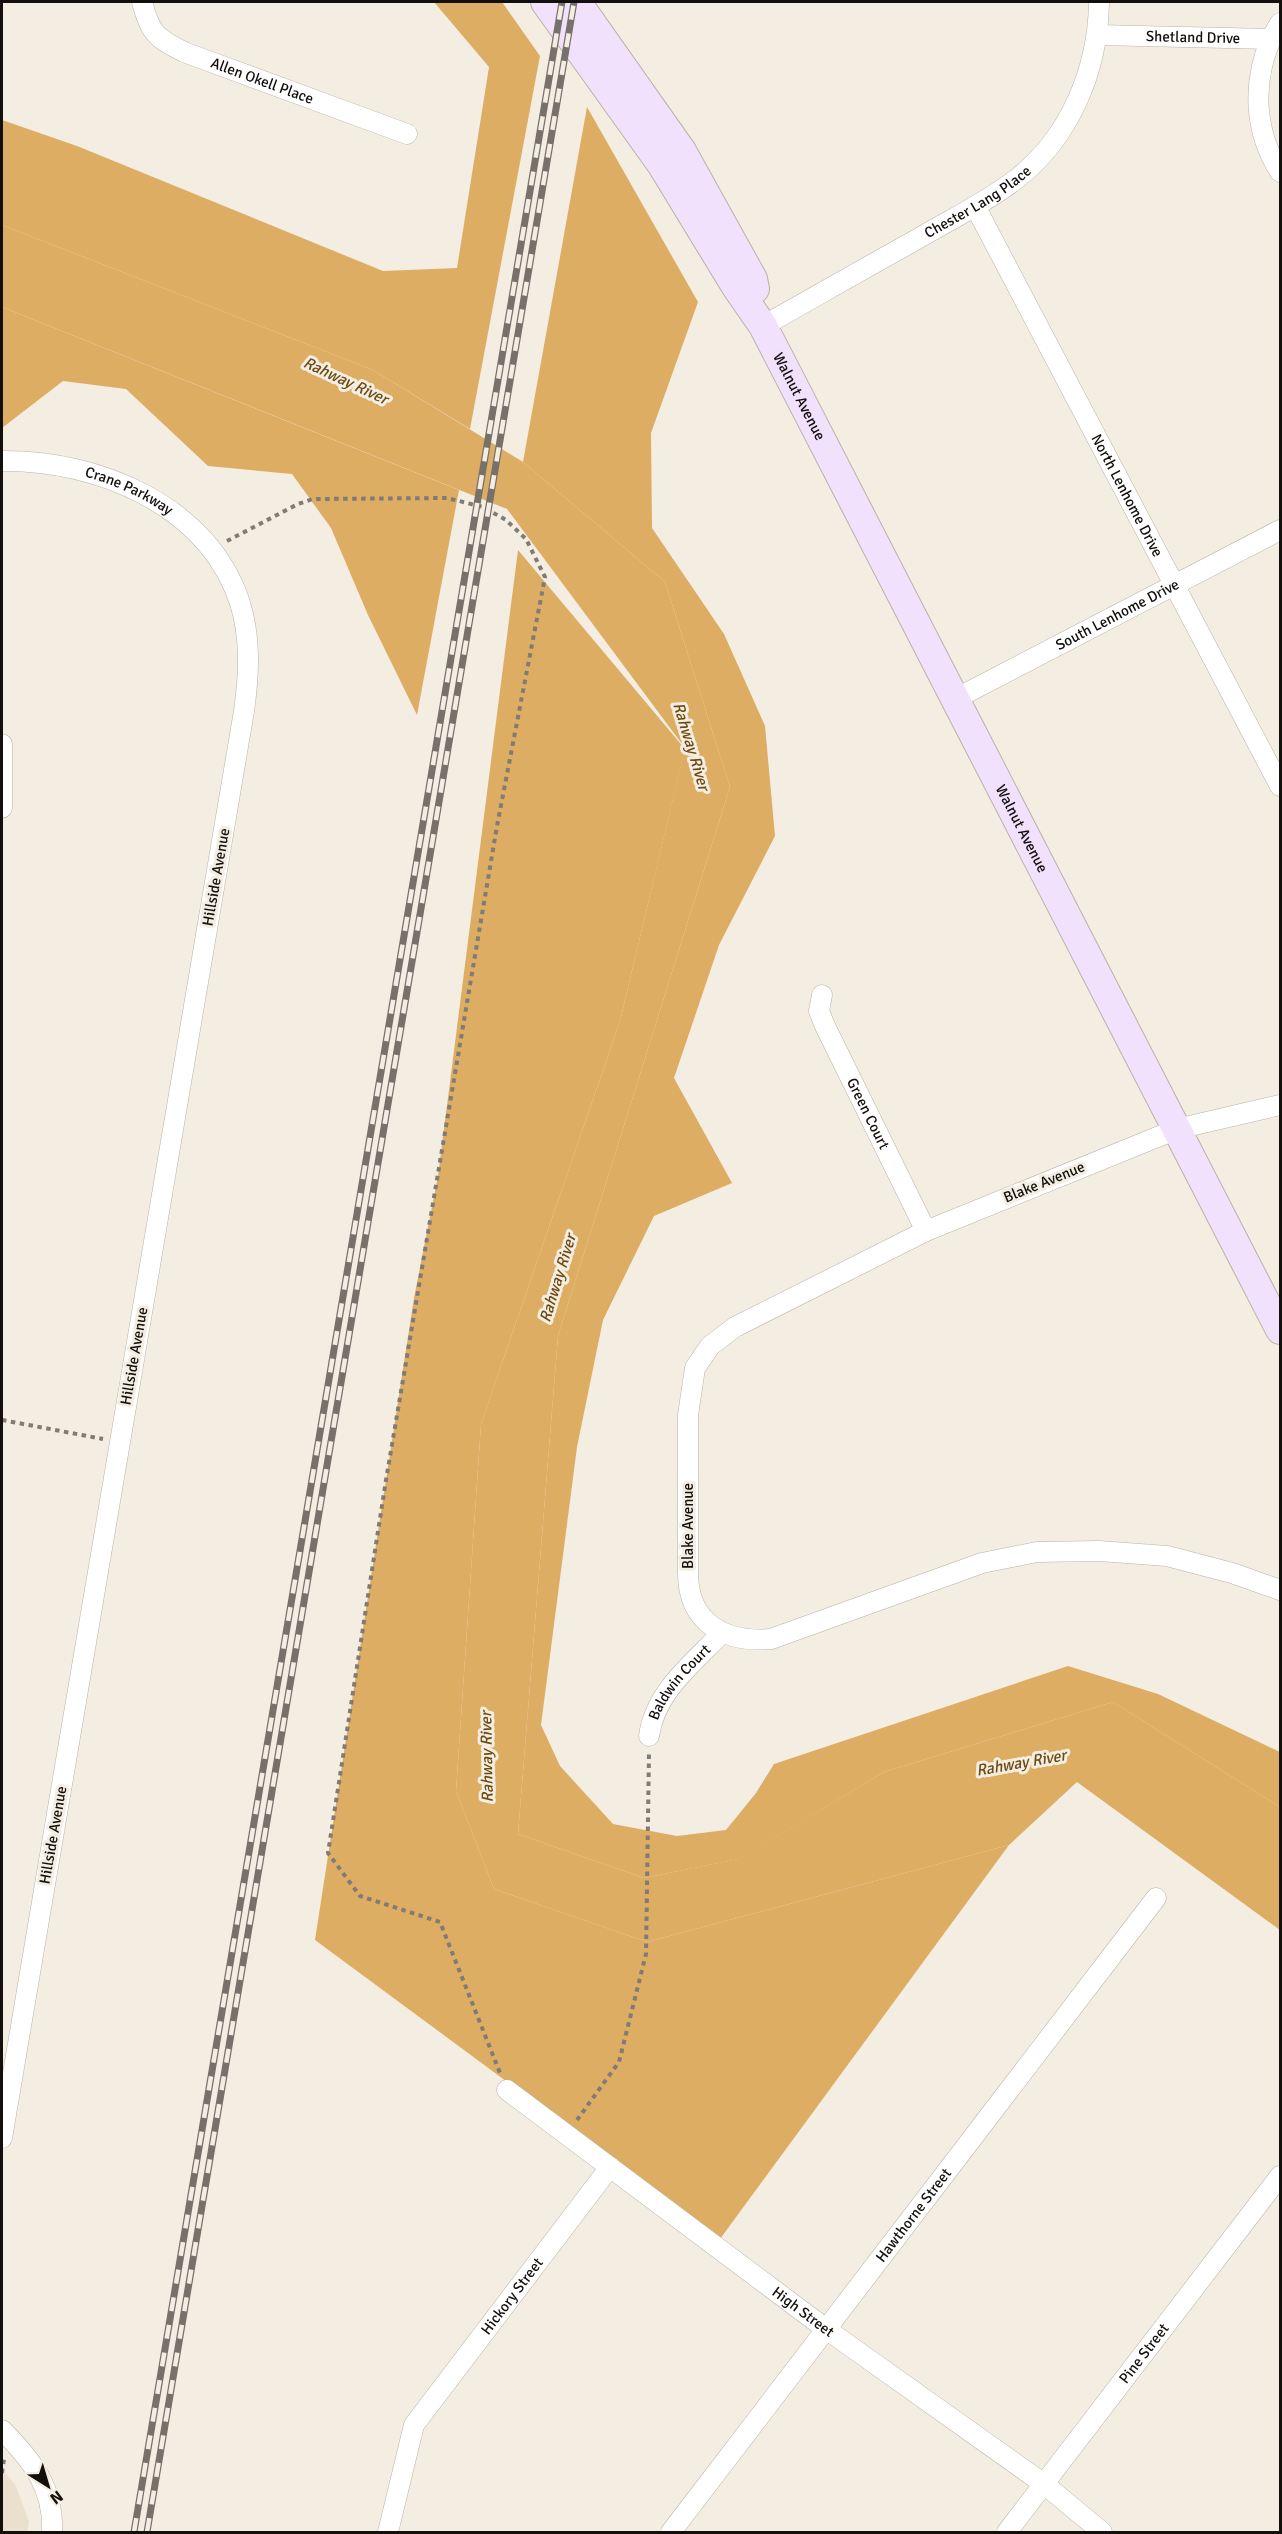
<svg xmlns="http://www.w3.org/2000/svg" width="1282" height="2534" viewBox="0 0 1282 2534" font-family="Signika,sans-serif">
<rect width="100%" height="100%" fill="#f4ede2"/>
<!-- built -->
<path fill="#ebdfce" d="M 2,2469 L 16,2486 L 29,2522 L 27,2532 L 2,2532 Z"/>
<!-- forest -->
<path fill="#ddad64" d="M 434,2 L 502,2 L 540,56 L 470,429 L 373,370 L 2,225 L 2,120 L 77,146 L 383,271 L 457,268 L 489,67 Z
M 587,107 L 698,302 L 651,433 L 652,528 L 724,634 L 765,726 L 775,836 L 719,945 L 674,1078 L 732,1183 L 654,1216 L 603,1320 L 577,1447 L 541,1725 L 560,1766 L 613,1824 L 677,1836 L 726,1830 L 756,1793 L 774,1764 L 1068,1666 L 1158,1694 L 1280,1752 L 1280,1807 L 1113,1702 L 884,1772 L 739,1859 L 644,1878 L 518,1834 L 558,1336 L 730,787 L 665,582 L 523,462 Z
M 2,307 L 459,490 L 417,715 L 368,615 L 331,528 L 292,474 L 208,466 L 126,389 L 63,381 L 2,428 Z
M 518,550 L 685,749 L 620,1021 L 481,1424 L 456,1791 L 494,1889 L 647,1942 L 1009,1845 L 720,2239 L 315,1940 L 414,1298 L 438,1176 Z"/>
<!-- water -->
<path fill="#ddad63" d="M 2,225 L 373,370 L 523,462 L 665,582 L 730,787 L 558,1336 L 518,1834 L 644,1878 L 738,1859 L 884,1772 L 1113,1702 L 1280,1807 L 1280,1930 L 1077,1782 L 1009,1845 L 647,1942 L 494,1889 L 456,1791 L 481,1424 L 620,1021 L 685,748 L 507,509 L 2,307 Z"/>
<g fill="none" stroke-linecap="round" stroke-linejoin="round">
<defs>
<g id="street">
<path id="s1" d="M 142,2 C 150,33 156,38 184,52 L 407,134"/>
<path id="s2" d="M 1097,35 L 1271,39 L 1280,23"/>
<path d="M 1271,39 C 1252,83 1254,131 1280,172"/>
<path id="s3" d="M 975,206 L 1280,786"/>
<path id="s4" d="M 763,326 C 813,298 863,269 914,241 C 947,221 984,204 1015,180 C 1070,138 1098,70 1099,2"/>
<path id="s5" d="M 2,461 C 98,460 208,505 240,603 C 251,639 249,675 244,711 L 2,2138"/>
<path id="s6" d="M 955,699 L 1280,530"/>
<path d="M 2,744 L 2,808"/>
<path id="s7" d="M 822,995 L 819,1011 L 825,1026 L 926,1231"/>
<path d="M 1280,1105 L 1177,1129 L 926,1231 L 735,1327 L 710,1346 L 695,1368 L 688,1415 L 688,1573 C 688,1623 725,1643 771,1639 L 982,1563 L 1037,1552 L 1099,1551 L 1167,1556 L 1232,1573 L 1280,1590"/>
<path id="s8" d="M 649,1736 C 655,1692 692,1664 722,1633"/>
<path id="s9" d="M 507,2090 L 826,2329 L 1044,2484 L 1102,2532"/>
<path d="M 2,2430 C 32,2460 54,2488 52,2532"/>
<path id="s10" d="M 388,2532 L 414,2425 L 610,2167"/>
<path id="s11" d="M 671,2532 L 1156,1898"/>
<path id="s12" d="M 1007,2532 L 1280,2176"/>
</g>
<g id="secondary">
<path id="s13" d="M 545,2 L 661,164 L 736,287 L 763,326 L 1280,1330"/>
<path d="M 577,2 L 682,151 L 753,279 L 755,289"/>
</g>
</defs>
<!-- street casing -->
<use href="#street" stroke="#b9b2a8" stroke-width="21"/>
<!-- secondary casing -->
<use href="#secondary" stroke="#b9b2a8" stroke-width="30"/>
<!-- path -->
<path stroke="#807b74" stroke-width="4" stroke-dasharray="4.5 4.5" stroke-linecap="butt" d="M 227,541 L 298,504 L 313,499 L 447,498 L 483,507 L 506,520 L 526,539 L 545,577 L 497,826 L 386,1480 L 328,1853 L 360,1896 L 440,1922 L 500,2073
M 2,1420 L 103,1439
M 577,2120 L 619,2062 L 646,1954 L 649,1752
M 2,2473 L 4,2459"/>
<!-- street -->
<use href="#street" stroke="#fff" stroke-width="20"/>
<!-- secondary -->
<use href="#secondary" stroke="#f2e1fc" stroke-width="28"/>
<defs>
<path id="rail" d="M 134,2532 L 562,2
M 147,2532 L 574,2"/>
</defs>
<!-- rail casing -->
<use href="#rail" stroke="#76716b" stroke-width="7"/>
<!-- rail -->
<use href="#rail" stroke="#f4ede2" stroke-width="4.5" stroke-dasharray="14" stroke-linecap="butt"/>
</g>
<g text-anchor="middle" stroke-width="6" stroke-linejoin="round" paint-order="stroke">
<!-- street labels -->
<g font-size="15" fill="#120f0c" stroke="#f4ede2">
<text dy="5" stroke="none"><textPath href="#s2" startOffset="96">Shetland Drive</textPath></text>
<text dy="5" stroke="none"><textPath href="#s1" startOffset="152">Allen Okell Place</textPath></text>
<text dy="5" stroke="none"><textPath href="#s4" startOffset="248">Chester Lang Place</textPath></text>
<text dy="5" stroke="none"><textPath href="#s13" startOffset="470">Walnut Avenue</textPath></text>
<text dy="5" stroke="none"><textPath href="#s5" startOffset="132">Crane Parkway</textPath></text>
<text dy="5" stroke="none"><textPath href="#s3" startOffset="327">North Lenhome Drive</textPath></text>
<text dy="5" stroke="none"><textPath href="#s6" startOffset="183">South Lenhome Drive</textPath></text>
<text dy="5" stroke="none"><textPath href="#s13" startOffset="956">Walnut Avenue</textPath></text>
<text transform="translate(216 877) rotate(-80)" y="5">Hillside Avenue</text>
<text dy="5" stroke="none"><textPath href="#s7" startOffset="130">Green Court</textPath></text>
<text transform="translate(1044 1182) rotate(-22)" y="5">Blake Avenue</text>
<text transform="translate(134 1356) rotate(-80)" y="5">Hillside Avenue</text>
<text transform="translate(688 1526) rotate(-90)" y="5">Blake Avenue</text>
<text dy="5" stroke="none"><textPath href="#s8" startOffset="63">Baldwin Court</textPath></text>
<text transform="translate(53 1835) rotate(-80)" y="5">Hillside Avenue</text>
<text dy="5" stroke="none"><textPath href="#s11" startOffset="399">Hawthorne Street</textPath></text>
<text dy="5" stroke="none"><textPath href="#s10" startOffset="272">Hickory Street</textPath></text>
<text dy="5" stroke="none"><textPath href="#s9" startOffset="370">High Street</textPath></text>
<text dy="5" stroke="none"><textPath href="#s12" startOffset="225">Pine Street</textPath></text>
</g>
<!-- water labels -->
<g font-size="16" font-style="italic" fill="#6b4b12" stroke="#f4ede2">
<text transform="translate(346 380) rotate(25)" y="6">Rahway River</text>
<text transform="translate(692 746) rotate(73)" y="6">Rahway River</text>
<text transform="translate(557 1278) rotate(-73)" y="6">Rahway River</text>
<text transform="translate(486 1757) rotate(-91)" y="6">Rahway River</text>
<text transform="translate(1021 1762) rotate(-10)" y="6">Rahway River</text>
</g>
</g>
<!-- border -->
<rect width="1282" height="2534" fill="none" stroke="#120f0c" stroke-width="6"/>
<!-- north arrow -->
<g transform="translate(48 2486) rotate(143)" stroke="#f4ede2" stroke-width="4.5" paint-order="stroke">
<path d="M0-4.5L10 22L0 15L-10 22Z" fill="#120f0c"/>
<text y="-9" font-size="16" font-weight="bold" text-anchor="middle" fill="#120f0c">N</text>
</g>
</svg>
